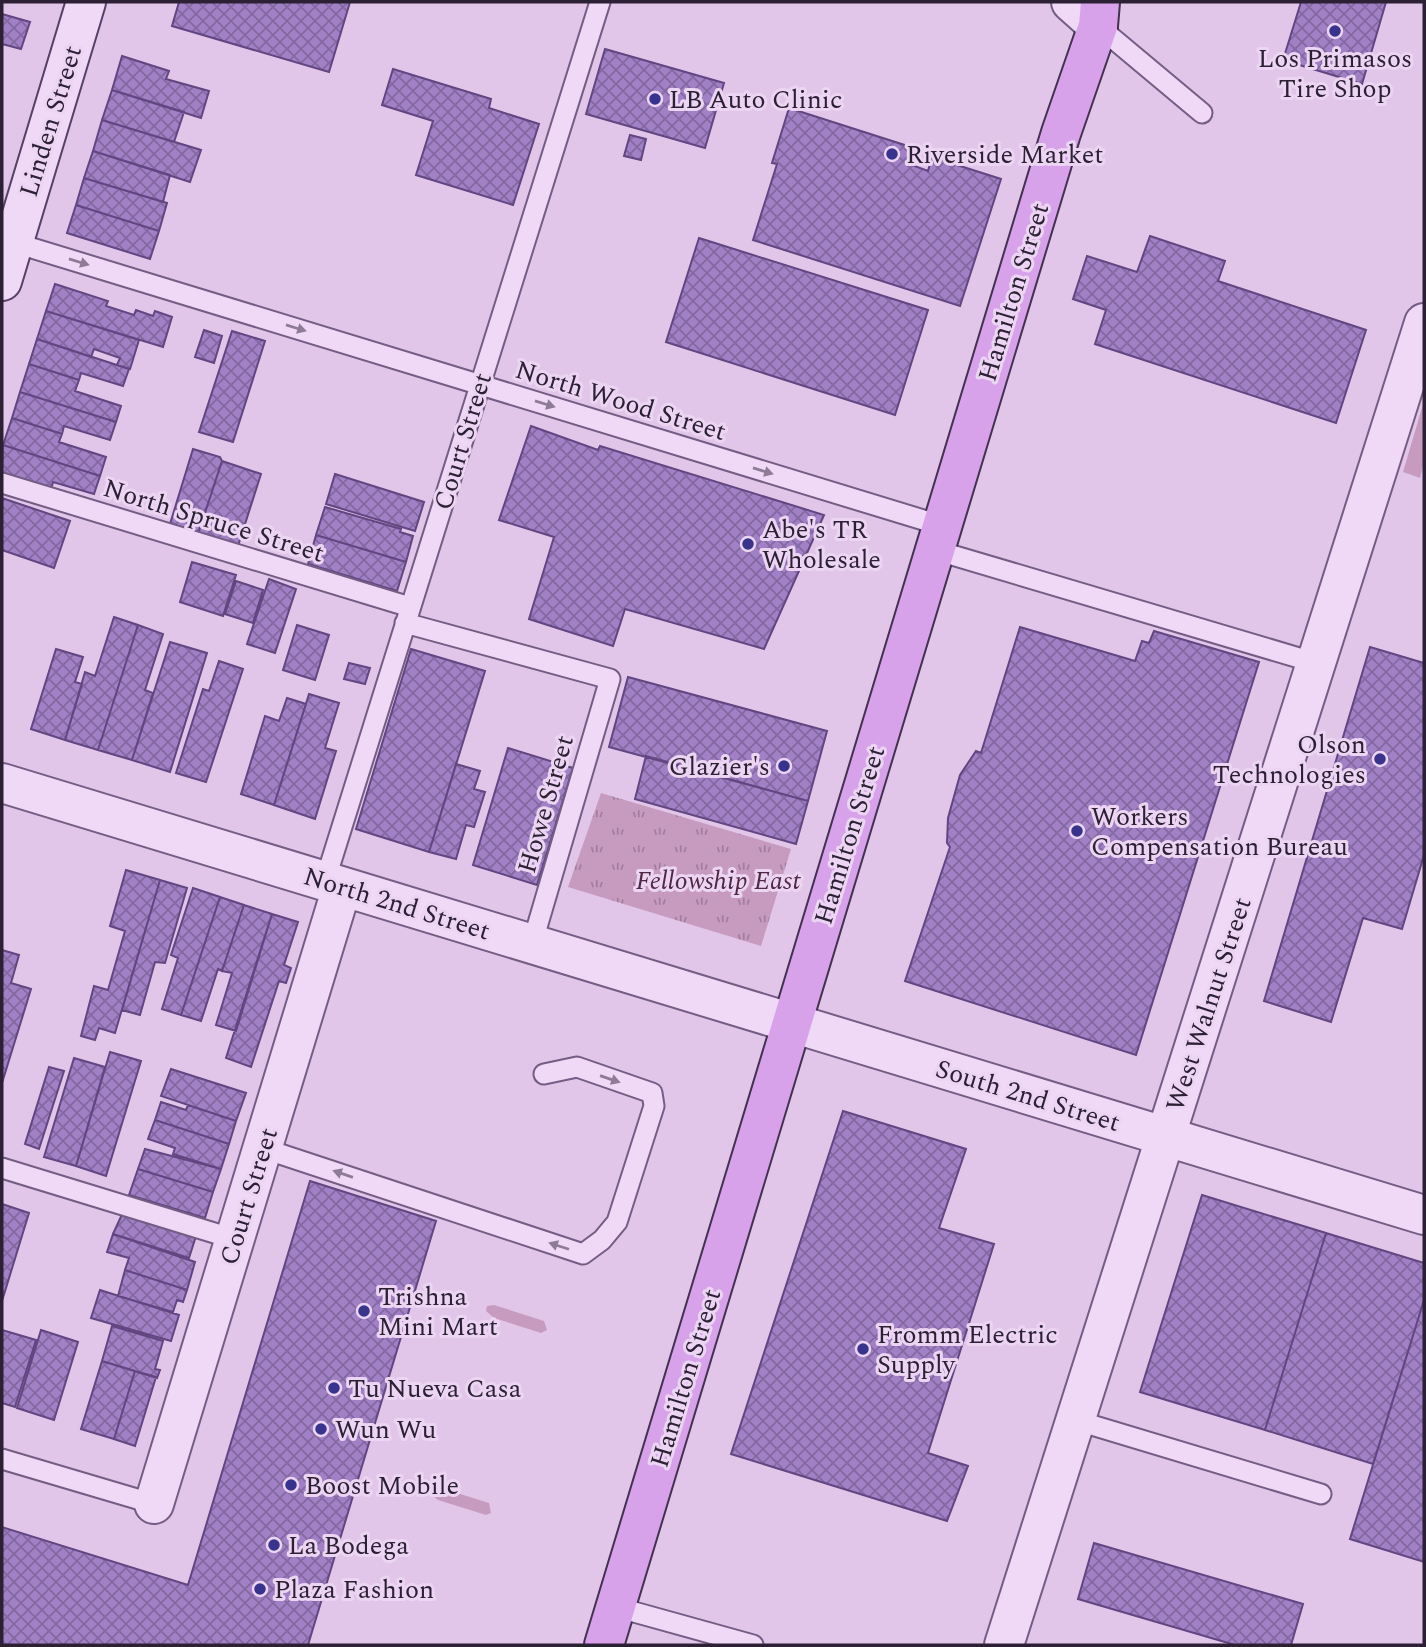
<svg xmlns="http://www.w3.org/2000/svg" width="1426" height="1647" viewBox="0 0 1426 1647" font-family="Spectral,serif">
<defs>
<pattern id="park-tufts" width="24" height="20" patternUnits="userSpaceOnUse" patternTransform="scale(1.75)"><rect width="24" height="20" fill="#c79bbf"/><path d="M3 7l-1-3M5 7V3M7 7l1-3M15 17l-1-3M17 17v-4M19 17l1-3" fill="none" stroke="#a27e9c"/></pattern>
<pattern id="building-cross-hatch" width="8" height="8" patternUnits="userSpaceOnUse" patternTransform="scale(1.75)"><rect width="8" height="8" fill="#a180c5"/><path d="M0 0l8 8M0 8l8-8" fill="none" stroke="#8368a1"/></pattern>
</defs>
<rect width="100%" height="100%" fill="#e2c6ea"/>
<!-- green -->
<path fill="#c79bbf" d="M 1424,401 L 1424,462 L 1420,478 L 1403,472 Z
M 494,1305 L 544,1321 L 547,1330 L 541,1333 L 494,1318 L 486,1311 L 487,1306 Z
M 438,1487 L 489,1503 L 491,1513 L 486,1515 L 438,1500 L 430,1493 L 431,1489 Z"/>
<!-- park -->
<path fill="url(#park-tufts)" d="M 601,793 L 791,849 L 761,946 L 568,887 Z"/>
<!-- building -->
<path fill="url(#building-cross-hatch)" stroke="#614681" stroke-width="2" d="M 179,2 L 350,2 L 329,72 L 172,26 Z
M 1301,2 L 1386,2 L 1362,84 L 1283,60 Z
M 2,14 L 30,22 L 21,49 L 2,44 Z
M 605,49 L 724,83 L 705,148 L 586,114 Z
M 122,56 L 169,71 L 166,79 L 209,91 L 201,118 L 112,90 Z
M 393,69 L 491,99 L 489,108 L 539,124 L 513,205 L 416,175 L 433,121 L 382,105 Z
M 112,90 L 184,112 L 174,142 L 102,120 Z
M 789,108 L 914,148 L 909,164 L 928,171 L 932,157 L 1001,179 L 960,306 L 753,240 L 777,164 L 772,163 Z
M 102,120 L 201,150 L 190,182 L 93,151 Z
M 630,135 L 646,139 L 641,160 L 624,156 Z
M 93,151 L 170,175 L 163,202 L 84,178 Z
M 84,178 L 167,203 L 159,231 L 76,205 Z
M 76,205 L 159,231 L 150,259 L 67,233 Z
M 1150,236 L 1225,261 L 1218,281 L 1366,330 L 1336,423 L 1095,344 L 1106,310 L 1073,299 L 1087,256 L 1137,272 Z
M 699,238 L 928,310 L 895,415 L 666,342 Z
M 55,284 L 108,301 L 106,306 L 134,315 L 136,310 L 153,316 L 155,311 L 172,317 L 163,347 L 46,311 Z
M 46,311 L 139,340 L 130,369 L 117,365 L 120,358 L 94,349 L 91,357 L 37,339 Z
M 204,330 L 222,336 L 214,363 L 195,357 Z
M 232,331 L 265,341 L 233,442 L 199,432 Z
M 37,339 L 129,369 L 123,386 L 81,373 L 79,380 L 29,364 Z
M 29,364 L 79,380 L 75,391 L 121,406 L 116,422 L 20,392 Z
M 20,392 L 116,422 L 110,440 L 64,426 L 62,434 L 12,418 Z
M 12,418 L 62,434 L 59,442 L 106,457 L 100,476 L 3,445 Z
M 531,426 L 598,450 L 600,446 L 824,515 L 764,649 L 625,609 L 613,646 L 529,619 L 554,537 L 499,520 Z
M 3,445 L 100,476 L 94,494 L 53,482 L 51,490 L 2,473 Z
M 193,449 L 220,457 L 222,461 L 198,534 L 170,524 Z
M 222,461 L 261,474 L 238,546 L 198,534 Z
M 335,474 L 424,502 L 415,531 L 326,504 Z
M 2,498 L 70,521 L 54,568 L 2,550 Z
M 325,507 L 401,529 L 400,532 L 413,536 L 406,562 L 316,535 Z
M 316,535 L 406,562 L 397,591 L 308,564 Z
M 192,562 L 236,575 L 223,616 L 180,602 Z
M 269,579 L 296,589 L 275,653 L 247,644 Z
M 236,581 L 263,590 L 253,623 L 225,614 Z
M 114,617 L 138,625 L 98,750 L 65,740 L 85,672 L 95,676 Z
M 138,625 L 163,634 L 145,690 L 153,693 L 132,760 L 98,750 Z
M 297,625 L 329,635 L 315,680 L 283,670 Z
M 1020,627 L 1135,661 L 1142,641 L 1149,643 L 1154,631 L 1259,662 L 1136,1055 L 905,981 L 950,847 L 947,843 L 948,818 L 960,775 L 976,751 L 981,753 Z
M 170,642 L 207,653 L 170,772 L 132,760 Z
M 1370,647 L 1424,663 L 1424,855 L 1402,929 L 1363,918 L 1331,1022 L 1264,1001 Z
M 56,649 L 83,657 L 75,682 L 82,684 L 65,740 L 31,729 Z
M 411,649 L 485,671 L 429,852 L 356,829 Z
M 219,661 L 243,669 L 206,782 L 176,773 L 203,689 L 209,691 Z
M 349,663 L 370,668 L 365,684 L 344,679 Z
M 628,677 L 827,731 L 808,801 L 609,747 Z
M 309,694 L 339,703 L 325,748 L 336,751 L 315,819 L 274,805 Z
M 287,698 L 306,704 L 274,805 L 241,794 L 265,716 L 279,721 Z
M 508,748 L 573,768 L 537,885 L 473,865 Z
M 646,756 L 808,801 L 796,844 L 635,799 Z
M 456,764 L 480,771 L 474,789 L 485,792 L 474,827 L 466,825 L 456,859 L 429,852 Z
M 126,870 L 160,880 L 115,1033 L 99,1028 L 95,1040 L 81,1036 L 94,986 L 108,990 L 125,931 L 110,926 Z
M 160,880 L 187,888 L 165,963 L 155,962 L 140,1015 L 122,1010 Z
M 193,888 L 220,897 L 181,1015 L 162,1009 L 178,958 L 171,955 Z
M 220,897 L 244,905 L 222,971 L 218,969 L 201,1021 L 181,1015 Z
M 244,905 L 272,914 L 236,1031 L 216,1025 L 232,973 L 222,971 Z
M 272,914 L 298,922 L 284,965 L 291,968 L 286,983 L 279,981 L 251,1067 L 226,1058 Z
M 2,950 L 19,955 L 11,983 L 31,989 L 2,1083 Z
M 110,1052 L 141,1061 L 106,1176 L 76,1166 Z
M 74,1058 L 105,1067 L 76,1166 L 44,1157 Z
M 49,1067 L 64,1071 L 39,1149 L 25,1144 Z
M 171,1069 L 246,1093 L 236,1121 L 161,1096 Z
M 161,1102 L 186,1110 L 188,1105 L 236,1121 L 229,1144 L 155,1120 Z
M 843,1111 L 966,1149 L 939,1228 L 994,1244 L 928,1453 L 968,1466 L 947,1521 L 731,1454 Z
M 155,1120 L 229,1144 L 221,1169 L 173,1154 L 175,1148 L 148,1139 Z
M 145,1149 L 221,1169 L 213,1192 L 138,1169 Z
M 138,1169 L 213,1192 L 205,1218 L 129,1195 Z
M 310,1181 L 436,1221 L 308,1645 L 2,1645 L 2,1527 L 188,1585 Z
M 1202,1195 L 1326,1233 L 1265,1430 L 1140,1392 Z
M 2,1204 L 29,1213 L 2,1301 Z
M 124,1210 L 197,1233 L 189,1258 L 113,1234 Z
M 1326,1233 L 1424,1263 L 1424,1300 L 1373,1464 L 1265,1430 Z
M 113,1234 L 195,1262 L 187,1290 L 125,1270 L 129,1258 L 107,1252 Z
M 125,1270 L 187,1290 L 183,1302 L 177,1300 L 173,1312 L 118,1296 Z
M 100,1290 L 179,1315 L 171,1341 L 91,1318 Z
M 1424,1300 L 1424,1562 L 1350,1539 Z
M 112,1326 L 163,1341 L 155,1369 L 160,1370 L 157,1378 L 102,1361 Z
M 2,1330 L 36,1340 L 15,1407 L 2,1403 Z
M 41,1330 L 78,1342 L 54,1420 L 17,1408 Z
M 102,1361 L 135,1371 L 114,1439 L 81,1429 Z
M 135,1371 L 156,1377 L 135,1446 L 114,1439 Z
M 1094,1543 L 1303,1604 L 1291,1645 L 1235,1645 L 1078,1599 Z"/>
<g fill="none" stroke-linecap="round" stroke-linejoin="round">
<defs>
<path id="service" d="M 1098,26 L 1202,113
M 9,241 L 943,526
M 2,483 L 410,607
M 935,550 L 1316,663
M 405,623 L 610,679 L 532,944
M 325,881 L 600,2
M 262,1148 L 583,1254 L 602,1240 L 617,1222 L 654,1106 L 652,1093 L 577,1067 L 544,1074
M 2,1168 L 234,1239
M 1075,1420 L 1321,1494
M 2,1459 L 154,1504
M 616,1607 L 753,1645"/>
<path id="minor" d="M 2,783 L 1424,1215
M 154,1504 L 342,887
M 1004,1645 L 1424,323"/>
<path id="tertiary" d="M 1071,2 L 1098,26"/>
<path id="secondary" d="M 2,281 L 86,2"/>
<path id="primary" d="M 604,1645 L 1061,133 L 1098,26 L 1100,2"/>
</defs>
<!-- service casing -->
<use href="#service" stroke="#745d84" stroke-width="23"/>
<!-- minor casing -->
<use href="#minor" stroke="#745d84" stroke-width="42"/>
<!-- tertiary casing -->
<use href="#tertiary" stroke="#745d84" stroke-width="42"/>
<!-- secondary casing -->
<use href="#secondary" stroke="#564166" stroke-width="42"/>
<!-- primary casing -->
<use href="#primary" stroke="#433152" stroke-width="42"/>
<!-- service -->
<use href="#service" stroke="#efd9f6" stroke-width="19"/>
<!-- minor -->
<use href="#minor" stroke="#efd9f6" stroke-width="38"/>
<!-- tertiary -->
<use href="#tertiary" stroke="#efd9f6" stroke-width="38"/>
<!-- secondary -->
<use href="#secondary" stroke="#efd9f6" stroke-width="38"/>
<!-- primary -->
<use href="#primary" stroke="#d8a2ea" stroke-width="38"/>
</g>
<!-- one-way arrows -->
<defs><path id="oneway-solid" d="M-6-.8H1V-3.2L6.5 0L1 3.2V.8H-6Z" transform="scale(1.75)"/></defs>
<g fill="#8e7c96">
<use href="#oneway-solid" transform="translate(79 262) rotate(17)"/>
<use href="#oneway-solid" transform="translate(296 328) rotate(17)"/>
<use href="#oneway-solid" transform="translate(545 404) rotate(17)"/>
<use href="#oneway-solid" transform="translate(763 471) rotate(17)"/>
<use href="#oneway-solid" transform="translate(610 1079) rotate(19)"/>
<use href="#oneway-solid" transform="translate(343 1174) rotate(-161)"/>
<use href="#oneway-solid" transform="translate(559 1246) rotate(-162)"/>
</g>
<!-- markers -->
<g fill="#38338d" stroke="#ecd5f2" stroke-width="2.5">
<circle cx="1335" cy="31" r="7"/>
<circle cx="655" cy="99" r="7"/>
<circle cx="892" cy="154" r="7"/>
<circle cx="748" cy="544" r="7"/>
<circle cx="1380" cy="759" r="7"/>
<circle cx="784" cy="766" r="7"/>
<circle cx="1077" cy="831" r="7"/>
<circle cx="364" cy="1311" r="7"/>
<circle cx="863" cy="1349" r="7"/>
<circle cx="334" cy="1388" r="7"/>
<circle cx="321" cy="1429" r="7"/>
<circle cx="291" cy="1485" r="7"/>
<circle cx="274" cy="1545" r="7"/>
<circle cx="260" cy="1589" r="7"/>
</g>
<g text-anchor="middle" stroke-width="6" stroke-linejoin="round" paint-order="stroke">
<!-- poi labels -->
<g font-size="26" fill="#2c2035" stroke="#ecd5f2" text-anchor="start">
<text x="1335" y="67" text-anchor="middle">Los Primasos<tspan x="1335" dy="30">Tire Shop</tspan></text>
<text x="669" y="108">LB Auto Clinic</text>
<text x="906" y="163">Riverside Market</text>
<text x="762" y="538">Abe's TR<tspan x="762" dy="30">Wholesale</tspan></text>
<text x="1366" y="753" text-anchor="end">Olson<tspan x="1366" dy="30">Technologies</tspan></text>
<text x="770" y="775" text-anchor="end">Glazier's</text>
<text x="1091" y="825">Workers<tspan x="1091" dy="30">Compensation Bureau</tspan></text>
<text x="378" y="1305">Trishna<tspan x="378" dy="30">Mini Mart</tspan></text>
<text x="877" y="1343">Fromm Electric<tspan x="877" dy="30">Supply</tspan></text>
<text x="348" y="1397">Tu Nueva Casa</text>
<text x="335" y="1438">Wun Wu</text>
<text x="305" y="1494">Boost Mobile</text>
<text x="288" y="1554">La Bodega</text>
<text x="274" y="1598">Plaza Fashion</text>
</g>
<!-- street labels -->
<g font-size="26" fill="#2c2035" stroke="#ecd5f2">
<text transform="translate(50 121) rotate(-73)" y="9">Linden Street</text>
<text transform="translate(1013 292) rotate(-73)" y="9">Hamilton Street</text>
<text transform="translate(621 400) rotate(17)" y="9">North Wood Street</text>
<text transform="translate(462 441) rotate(-73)" y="9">Court Street</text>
<text transform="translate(214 520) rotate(17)" y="9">North Spruce Street</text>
<text transform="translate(545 804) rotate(-74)" y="9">Howe Street</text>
<text transform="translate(849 835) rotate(-73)" y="9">Hamilton Street</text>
<text transform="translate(397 903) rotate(17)" y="9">North 2nd Street</text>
<text transform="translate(1208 1004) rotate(-72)" y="9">West Walnut Street</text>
<text transform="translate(1028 1095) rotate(17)" y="9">South 2nd Street</text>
<text transform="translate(248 1196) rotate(-73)" y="9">Court Street</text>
<text transform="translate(685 1378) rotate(-73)" y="9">Hamilton Street</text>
</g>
<!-- park labels -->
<g font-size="26" font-style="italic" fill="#502844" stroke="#ecd5f2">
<text x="718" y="889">Fellowship East</text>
</g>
</g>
<!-- border -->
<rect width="1426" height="1647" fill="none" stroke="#2c2035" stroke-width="7"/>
</svg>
